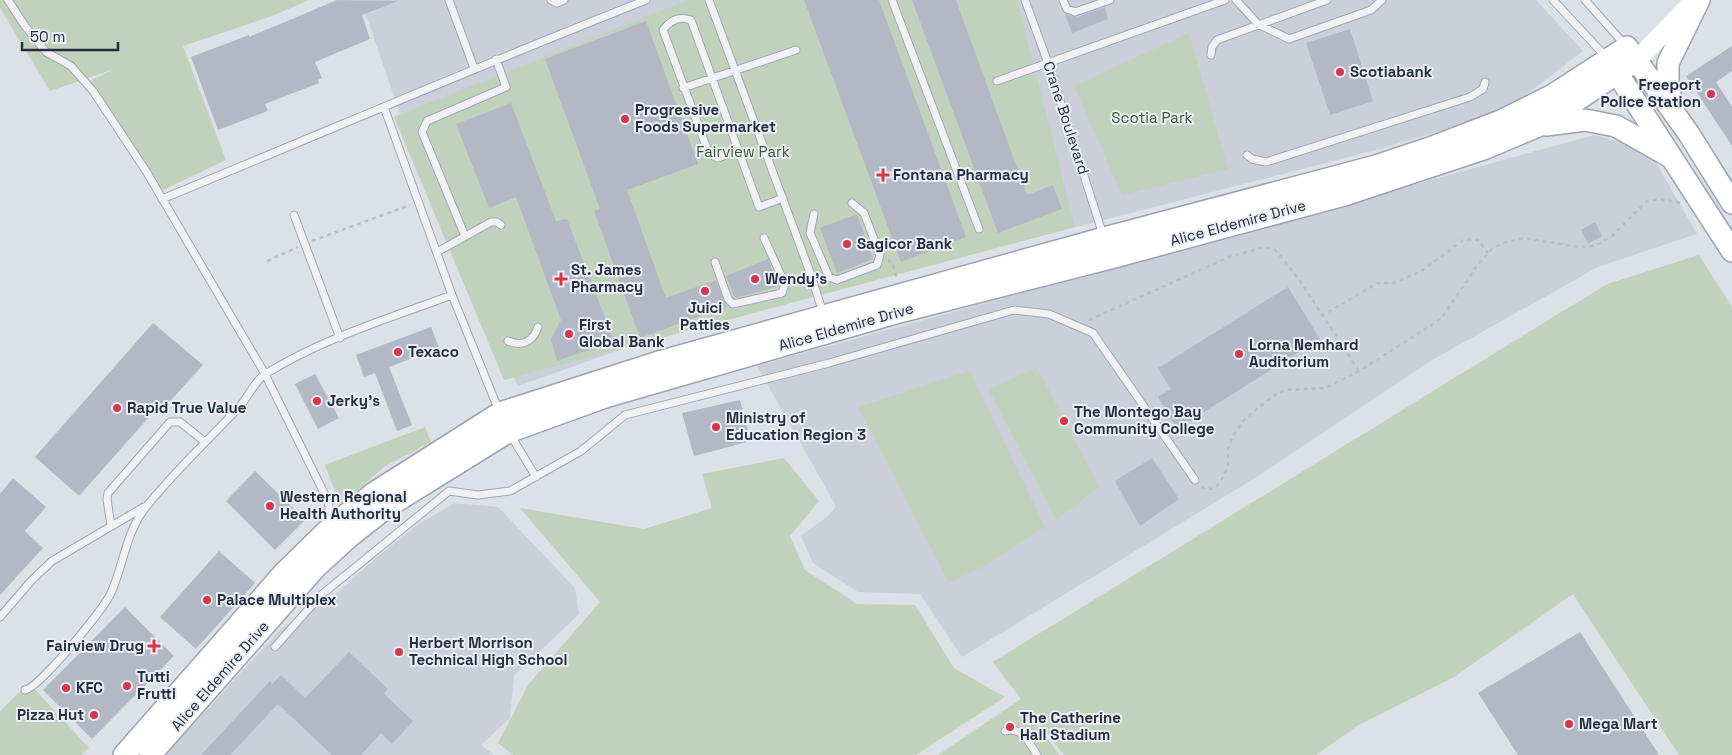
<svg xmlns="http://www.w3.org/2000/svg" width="1732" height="755" viewBox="0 0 1732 755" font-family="'Space Grotesk',sans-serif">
<rect width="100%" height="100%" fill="#dce0e7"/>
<!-- built -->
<path fill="#cacfda" d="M 361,0 L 1536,0 L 1583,51 L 1506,110 L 1380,149 L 676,330 L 518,386 L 469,286 L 426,190 Z
M 1594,135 L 1624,143 L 1655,161 L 1697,234 L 1598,267 L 1432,360 L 1258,476 L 962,657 L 920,594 L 858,592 L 813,563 L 801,536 L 828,516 L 836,506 L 757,366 Z
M 455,503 L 498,507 L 575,588 L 579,614 L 514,676 L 510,718 L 481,745 L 494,755 L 165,755 L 282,628 L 328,601 L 371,562 L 420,523 Z"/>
<!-- green -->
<path fill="#c1d2bc" d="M 0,0 L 309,0 L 272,16 L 183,46 L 226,160 L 163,190 L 159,189 L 90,81 L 114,69 L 50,91 L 0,8 Z
M 688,0 L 1017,0 L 1075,227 L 504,380 L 394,117 Z
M 1189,33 L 1228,169 L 1122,195 L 1074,86 Z
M 1699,255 L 1732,307 L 1732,755 L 1679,755 L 1573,594 L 1454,677 L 1357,726 L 1316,755 L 1064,755 L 1029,711 L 1059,755 L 938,755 L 1021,699 L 993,662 L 1607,284 Z
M 1037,367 L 1099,487 L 1056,520 L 989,390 Z
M 970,371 L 1045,527 L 984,566 L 949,583 L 858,407 Z
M 425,427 L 431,442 L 384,467 L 340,505 L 325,465 Z
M 784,458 L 819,501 L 790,536 L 805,570 L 857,604 L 915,605 L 954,668 L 1005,697 L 916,755 L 513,755 L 498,743 L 528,685 L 600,602 L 520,508 L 644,529 L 712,508 L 702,474 Z
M 29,683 L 89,748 L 81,755 L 0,755 L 0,711 Z"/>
<!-- building -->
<path fill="#b3b9c4" d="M 337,0 L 398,1 L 362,15 L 370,39 L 315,62 L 322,78 L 318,80 L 319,83 L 265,104 L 268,111 L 218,130 L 191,57 L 249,35 L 249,37 Z
M 804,0 L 879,0 L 966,237 L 901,262 Z
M 912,0 L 956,0 L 1027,195 L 1053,185 L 1062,209 L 998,233 Z
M 1105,7 L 1108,19 L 1072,33 L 1065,14 L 1077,17 Z
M 646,21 L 698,164 L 627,190 L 666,298 L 716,280 L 726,305 L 725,307 L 640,338 L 594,211 L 600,209 L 545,59 Z
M 1350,29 L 1373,101 L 1330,115 L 1306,43 Z
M 1732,46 L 1732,71 L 1716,82 L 1732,107 L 1732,146 L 1686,76 Z
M 511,103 L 556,221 L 567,219 L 614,341 L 557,361 L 551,339 L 561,320 L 516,197 L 489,208 L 456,124 Z
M 857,214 L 873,259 L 837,273 L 820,228 Z
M 1595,222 L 1602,236 L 1588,244 L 1581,230 Z
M 768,259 L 779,286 L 735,298 L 726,276 Z
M 1288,287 L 1320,339 L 1177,429 L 1158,397 L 1171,389 L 1158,368 Z
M 153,323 L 203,365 L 162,410 L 158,407 L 79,496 L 35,457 Z
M 431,327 L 439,348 L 389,367 L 412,425 L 397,431 L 375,373 L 364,377 L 356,355 Z
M 315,374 L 339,418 L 318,429 L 295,384 Z
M 740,400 L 751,441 L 694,456 L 682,413 Z
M 1152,458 L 1179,499 L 1140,526 L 1115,481 Z
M 255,471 L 305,520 L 275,550 L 226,501 Z
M 13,478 L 46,507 L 25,531 L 43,548 L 0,595 L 0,494 Z
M 219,551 L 255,583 L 196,649 L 160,617 Z
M 125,607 L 174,656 L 92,739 L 43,690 Z
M 1580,632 L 1659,755 L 1518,755 L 1478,693 Z
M 349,652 L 388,689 L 384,694 L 413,721 L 392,744 L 381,733 L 361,755 L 332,755 L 278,704 L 230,755 L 201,755 L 270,681 L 272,684 L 281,675 L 305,698 Z"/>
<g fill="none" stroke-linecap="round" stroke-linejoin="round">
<defs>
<path id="lane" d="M 8,0 L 25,26 L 46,52 L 71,66 L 93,91 L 146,171 L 265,374 L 328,501 L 331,523
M 449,0 L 474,68
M 551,0 L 557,3 L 564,0
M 709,0 L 811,275 L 823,313
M 892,0 L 979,229
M 1025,0 L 1048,63 L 1103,235
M 1063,0 L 1067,9 L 1075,12 L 1110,0
M 1236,0 L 1258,24 L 1289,39 L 1371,10 L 1382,0
M 1553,0 L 1607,58
M 1585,0 L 1626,46
M 1211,55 L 1212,47 L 1217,40 L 1327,0
M 997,81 L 1225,0
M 683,88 L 796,50
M 384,107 L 452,295 L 499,411
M 738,150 L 718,158 L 709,154 L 663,30 C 670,20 679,16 691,20 L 759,207 L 783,198
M 1247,155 L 1252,159 L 1266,162 L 1470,97 L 1483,89 L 1485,82
M 162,199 C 323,133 483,64 646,0
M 814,214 L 810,233 L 829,277 L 837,280 L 877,265 L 880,255 L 864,213 L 852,203
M 294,215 L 340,338
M 465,236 L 422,132 L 427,121 L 506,87 L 496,59
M 437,252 L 491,222 L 497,222 L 501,225
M 715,262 L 728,299 L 733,304 L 782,293 L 785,284 L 764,238
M 508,341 C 522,347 533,342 538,327
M 510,434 L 536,477
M 111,526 L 107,499 L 108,493 L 170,422 L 180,422 L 205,442
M 0,617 L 32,580 L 52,561 L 144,507
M 275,647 L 320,596 L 449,491 L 478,495 L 510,491 L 581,451 L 625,415 L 829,363 L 1014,310 L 1049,314 L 1093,333 L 1195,480
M 25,690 C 39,688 102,611 110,595 C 123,568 125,536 143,511 C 172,473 209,440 241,405 C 249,395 256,379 267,373 C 324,338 390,318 452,295
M 1005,731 C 1023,726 1029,743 1037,755"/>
<path id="primary" d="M 1610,62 L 1732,251
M 1673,107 L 1668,86 L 1668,63 L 1699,0
M 1546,125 L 1585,120 L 1616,126 L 1669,156
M 124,755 L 284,573 L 332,526 L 374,493 L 500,413 L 662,361 L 1104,238 L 1376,166 L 1430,148 L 1503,120 L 1551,96 L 1627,47 L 1689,134 L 1732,203
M 150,755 L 315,568 L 350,536 L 387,507 L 508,432 L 605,397 L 899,312 L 1114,257 L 1344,195 L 1486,148 L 1538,126 L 1637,60"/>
</defs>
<!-- lane casing -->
<use href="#lane" stroke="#a1a7b1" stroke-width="9"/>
<!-- primary casing -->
<use href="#primary" stroke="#9aa4b4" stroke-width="24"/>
<!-- path -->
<path stroke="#babec6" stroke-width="2.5" stroke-dasharray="4 4" stroke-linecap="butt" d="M 312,241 L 410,205
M 888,259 L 893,265 L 897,279
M 267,261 L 298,247
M 1321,316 L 1378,283 L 1394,283 L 1420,272 L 1465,239 L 1478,240 L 1488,253
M 1089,320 L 1229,257 L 1260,248 L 1269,248 L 1275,250 L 1283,259 L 1302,284 L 1359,371
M 1201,487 L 1212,489 L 1217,486 L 1224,476 L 1228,465 L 1228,449 L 1233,436 L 1243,421 L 1253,412 L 1273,396 L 1285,390 L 1325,388 L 1359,371 L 1441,319 L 1477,266 L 1492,249 L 1503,243 L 1524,238 L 1579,247 L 1595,246 L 1612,236 L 1647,201 L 1660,199 L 1682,203"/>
<!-- lane -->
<use href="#lane" stroke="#eff1f5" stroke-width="7"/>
<!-- secondary -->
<path stroke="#fff" stroke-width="19" d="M 1637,60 L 1695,0"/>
<!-- primary -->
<use href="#primary" stroke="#fff" stroke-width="21"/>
</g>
<!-- markers -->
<g fill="#d8354c" stroke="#ebeff5" stroke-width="2">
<circle cx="1340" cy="72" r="5"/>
<circle cx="1711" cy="94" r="5"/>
<circle cx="625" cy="119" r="5"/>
<path d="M880.5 167.5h5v5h5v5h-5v5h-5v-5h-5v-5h5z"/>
<circle cx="847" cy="244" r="5"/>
<path d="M558.5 271.5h5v5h5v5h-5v5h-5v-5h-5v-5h5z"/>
<circle cx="755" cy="279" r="5"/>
<circle cx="705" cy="291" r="5"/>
<circle cx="569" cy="334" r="5"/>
<circle cx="398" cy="352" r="5"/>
<circle cx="1239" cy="354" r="5"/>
<circle cx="317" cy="401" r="5"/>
<circle cx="117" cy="408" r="5"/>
<circle cx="1064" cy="421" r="5"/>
<circle cx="716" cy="427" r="5"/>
<circle cx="270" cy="506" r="5"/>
<circle cx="207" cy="600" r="5"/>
<path d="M151.5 638.5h5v5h5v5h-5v5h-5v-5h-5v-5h5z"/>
<circle cx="399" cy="652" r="5"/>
<circle cx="127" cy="686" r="5"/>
<circle cx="66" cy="688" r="5"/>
<circle cx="94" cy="715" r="5"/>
<circle cx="1569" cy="724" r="5"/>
<circle cx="1010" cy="727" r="5"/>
</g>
<g text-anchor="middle" stroke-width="4" stroke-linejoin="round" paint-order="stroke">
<!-- poi labels -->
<g font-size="15" font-weight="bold" fill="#242e3f" stroke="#ebeff5" text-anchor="start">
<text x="1350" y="77">Scotiabank</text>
<text x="1701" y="90" text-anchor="end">Freeport<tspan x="1701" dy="17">Police Station</tspan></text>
<text x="635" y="115">Progressive<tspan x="635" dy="17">Foods Supermarket</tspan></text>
<text x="893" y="180">Fontana Pharmacy</text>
<text x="857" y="249">Sagicor Bank</text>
<text x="571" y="275">St. James<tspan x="571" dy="17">Pharmacy</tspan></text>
<text x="765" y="284">Wendy's</text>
<text x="705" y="313" text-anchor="middle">Juici<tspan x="705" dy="17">Patties</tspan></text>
<text x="579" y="330">First<tspan x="579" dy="17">Global Bank</tspan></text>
<text x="1249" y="350">Lorna Nemhard<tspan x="1249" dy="17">Auditorium</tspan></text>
<text x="408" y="357">Texaco</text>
<text x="327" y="406">Jerky's</text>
<text x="127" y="413">Rapid True Value</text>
<text x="1074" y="417">The Montego Bay<tspan x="1074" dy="17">Community College</tspan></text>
<text x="726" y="423">Ministry of<tspan x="726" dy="17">Education Region 3</tspan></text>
<text x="280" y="502">Western Regional<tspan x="280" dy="17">Health Authority</tspan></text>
<text x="217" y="605">Palace Multiplex</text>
<text x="409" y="648">Herbert Morrison<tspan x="409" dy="17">Technical High School</tspan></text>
<text x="144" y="651" text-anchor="end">Fairview Drug</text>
<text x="137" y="682">Tutti<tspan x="137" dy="17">Frutti</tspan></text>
<text x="76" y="693">KFC</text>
<text x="84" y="720" text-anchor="end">Pizza Hut</text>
<text x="1020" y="723">The Catherine<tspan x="1020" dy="17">Hall Stadium</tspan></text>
<text x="1579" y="729">Mega Mart</text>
</g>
<!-- street labels -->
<g font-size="15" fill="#242e3f" stroke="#ebeff5">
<text transform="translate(1066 118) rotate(72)" y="5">Crane Boulevard</text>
<text transform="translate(1238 223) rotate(-15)" y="5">Alice Eldemire Drive</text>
<text transform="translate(846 327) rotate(-16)" y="5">Alice Eldemire Drive</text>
<text transform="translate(220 676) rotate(-49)" y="5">Alice Eldemire Drive</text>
</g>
<!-- park labels -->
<g font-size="15" fill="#385b31" stroke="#ebeff5">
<text x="1152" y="123">Scotia Park</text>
<text x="743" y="157">Fairview Park</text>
</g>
</g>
<!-- scale -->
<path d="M22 42v8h96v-8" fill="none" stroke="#242e3f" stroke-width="2.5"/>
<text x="30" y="42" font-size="15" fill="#242e3f" stroke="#ebeff5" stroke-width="4" paint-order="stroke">50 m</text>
</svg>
